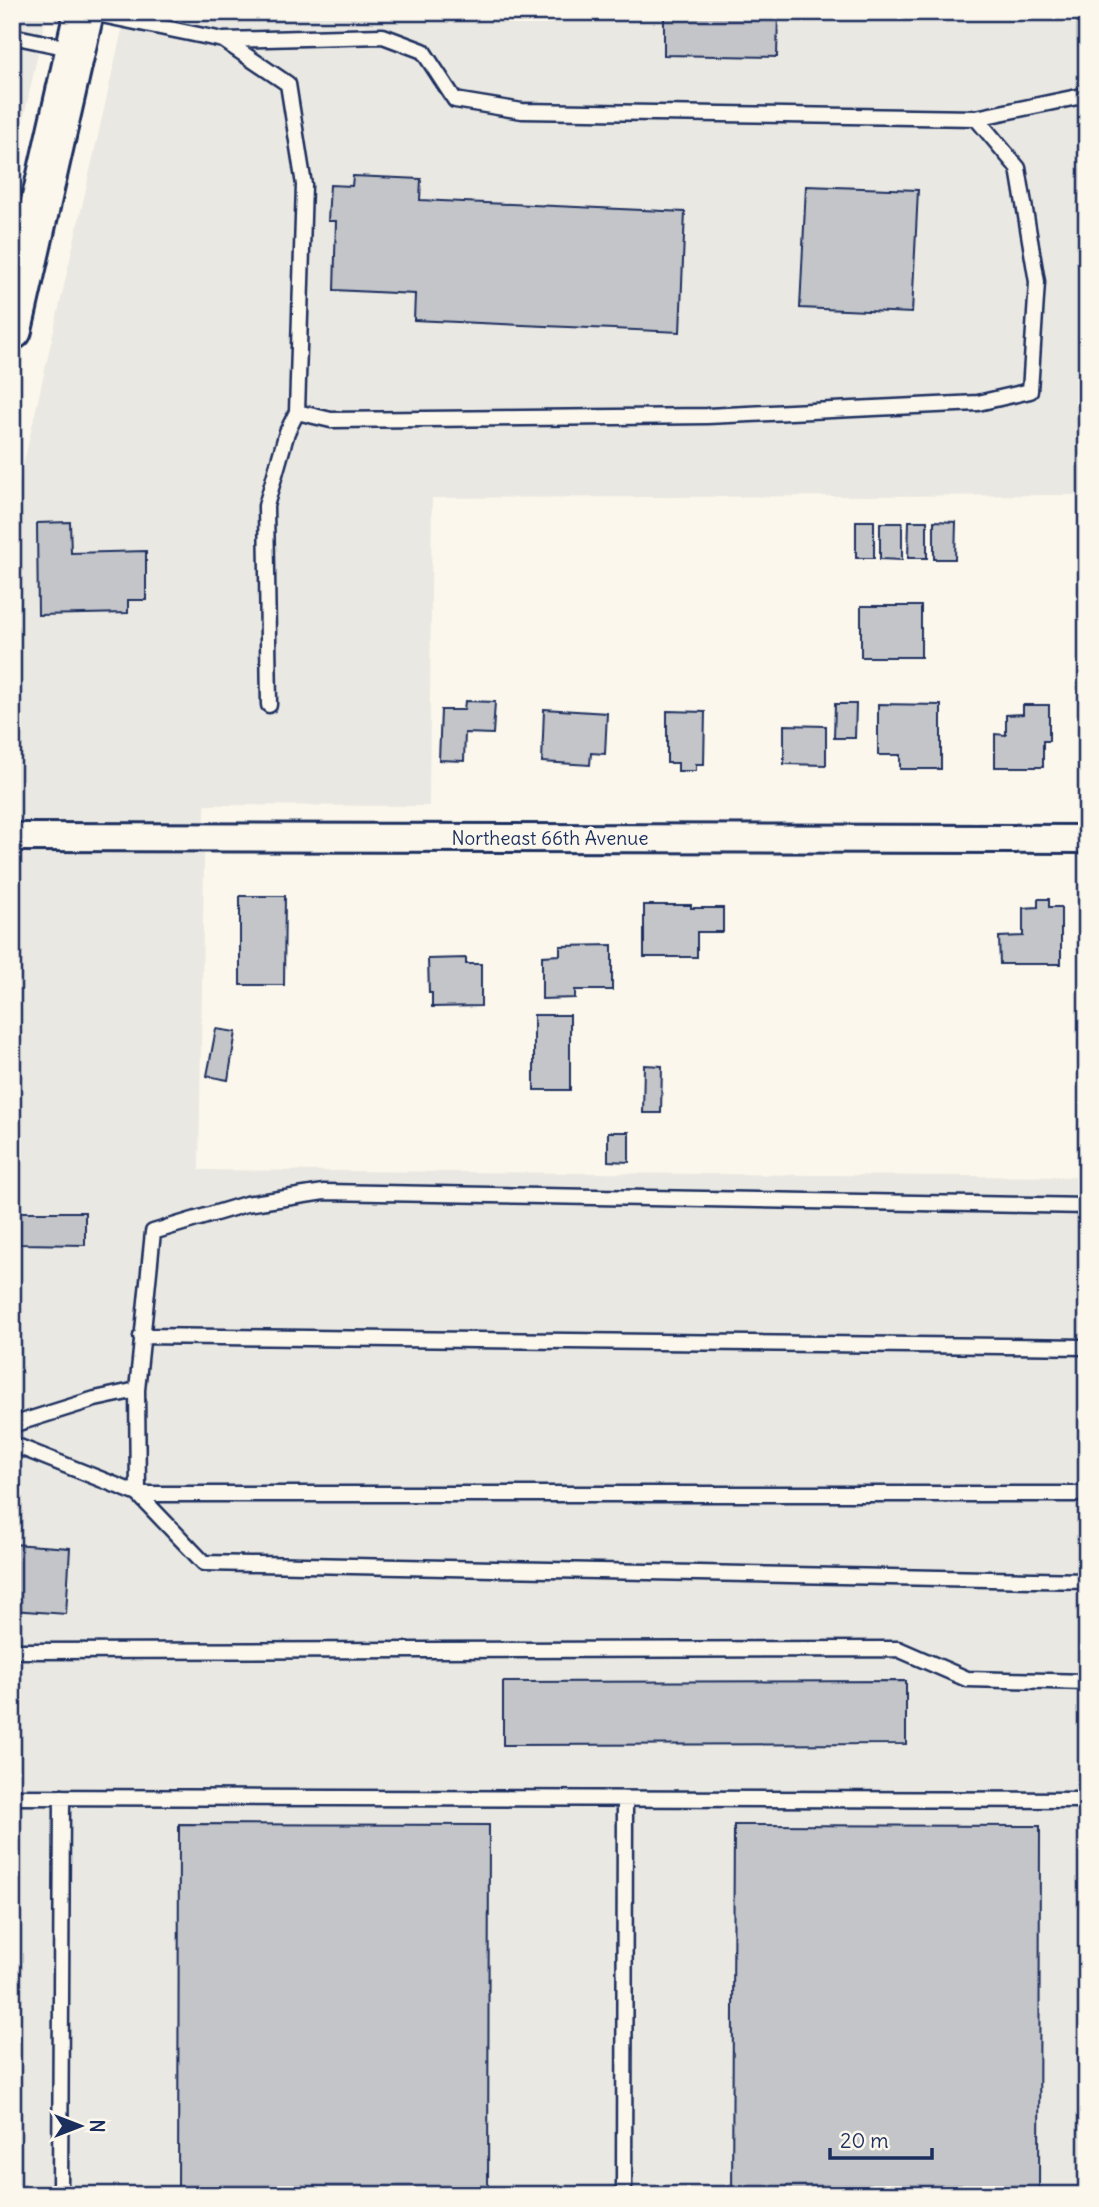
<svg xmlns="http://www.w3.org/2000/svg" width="1099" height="2207" viewBox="0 0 1099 2207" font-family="Delius,sans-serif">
<rect width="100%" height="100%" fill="#fbf7ec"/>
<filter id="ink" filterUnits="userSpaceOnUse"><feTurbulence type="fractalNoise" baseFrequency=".0143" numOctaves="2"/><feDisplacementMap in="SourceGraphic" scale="14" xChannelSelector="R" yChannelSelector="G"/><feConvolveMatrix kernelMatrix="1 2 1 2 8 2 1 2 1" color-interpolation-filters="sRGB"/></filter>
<g filter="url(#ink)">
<!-- built -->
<path fill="#eae8e2" d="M 12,12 L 47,12 L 12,172 Z
M 126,12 L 1087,12 L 1087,495 L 432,498 L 429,806 L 205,805 L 199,1170 L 1087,1177 L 1087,2195 L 12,2195 L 12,515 Z"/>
<!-- building -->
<path fill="#c3c5c9" stroke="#1b2f5e" stroke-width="2" d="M 664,12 L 778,12 L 777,57 L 664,55 Z
M 353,176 L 421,179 L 420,200 L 685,212 L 680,332 L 414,320 L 415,294 L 334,290 L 336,221 L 328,221 L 330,185 L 352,186 Z
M 806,186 L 918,190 L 912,313 L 800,308 Z
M 856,521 L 874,521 L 874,558 L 856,558 Z
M 909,521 L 927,521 L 927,558 L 908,558 Z
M 934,521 L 956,522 L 955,559 L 934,559 Z
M 70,522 L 71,553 L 146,551 L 146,600 L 128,600 L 128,613 L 38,615 L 37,523 Z
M 880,523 L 902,523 L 902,560 L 880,559 Z
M 861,606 L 921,606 L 921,657 L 861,657 Z
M 465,701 L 495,702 L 493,734 L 465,733 L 464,761 L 439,760 L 441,710 L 464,710 Z
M 835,704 L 856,704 L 855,738 L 834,738 Z
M 878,704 L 941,705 L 941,769 L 900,769 L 900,755 L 878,755 Z
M 1023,705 L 1049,705 L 1049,741 L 1043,741 L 1043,767 L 995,767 L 995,734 L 1006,735 L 1006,715 L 1023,714 Z
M 544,709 L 607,713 L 605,754 L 591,753 L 590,765 L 542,762 Z
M 667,711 L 705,712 L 704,764 L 696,764 L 696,771 L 678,771 L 678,763 L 667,763 Z
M 784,725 L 826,726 L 826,765 L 784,764 Z
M 240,896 L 285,896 L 284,985 L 240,985 Z
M 1038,899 L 1049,899 L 1049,907 L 1061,907 L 1061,964 L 1000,964 L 999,937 L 1023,936 L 1023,908 L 1038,907 Z
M 644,905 L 691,905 L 691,908 L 723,908 L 723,932 L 697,932 L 697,957 L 644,957 Z
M 612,945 L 612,990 L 575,990 L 575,998 L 542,999 L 542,956 L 560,955 L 560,946 Z
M 466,958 L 466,964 L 481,964 L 481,1006 L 432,1007 L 432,993 L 429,993 L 428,959 Z
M 534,1015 L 570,1015 L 570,1090 L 534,1090 Z
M 216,1029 L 236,1032 L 228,1080 L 207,1076 Z
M 644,1065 L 662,1066 L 661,1113 L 643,1113 Z
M 608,1132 L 629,1132 L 629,1162 L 608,1161 Z
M 19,1212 L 85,1212 L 85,1245 L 19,1244 Z
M 12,1544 L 70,1548 L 66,1614 L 12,1610 Z
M 906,1681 L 906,1744 L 503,1745 L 503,1682 Z
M 179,1824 L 489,1825 L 488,2195 L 178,2195 Z
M 734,1825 L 1040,1826 L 1039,2195 L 732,2195 Z"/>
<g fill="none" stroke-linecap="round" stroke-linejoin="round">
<defs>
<path id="lane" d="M 87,12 L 223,40 L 288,84 L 304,185 L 297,412 L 287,432 L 266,506 L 269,705
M 12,36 L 74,49
M 223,40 L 383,36 L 423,51 L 455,100 L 522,111 L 976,118 L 1018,168 L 1037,282 L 1030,391 L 978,403 L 707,416 L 331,420 L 297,412
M 976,118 L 1087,95
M 1087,1206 L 324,1192 L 246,1204 L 153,1232 L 137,1390 L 138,1494 L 1087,1494
M 141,1336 L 1087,1347
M 12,1425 L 95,1399 L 137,1390
M 12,1444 L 138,1494 L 204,1563 L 1087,1581
M 12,1651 L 898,1649 L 967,1679 L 1087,1682
M 12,1797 L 1087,1800
M 60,2195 L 62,1797
M 624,2195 L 625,1799"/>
<path id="street" d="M 12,837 L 1087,839"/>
<path id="primary" d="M 12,330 L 84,12"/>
</defs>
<!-- lane casing -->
<use href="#lane" stroke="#1b2f5e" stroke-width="19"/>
<!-- street casing -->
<use href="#street" stroke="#1b2f5e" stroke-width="32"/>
<!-- primary casing -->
<use href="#primary" stroke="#1b2f5e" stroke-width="44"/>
<!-- lane -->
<use href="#lane" stroke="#fbf7ec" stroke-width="14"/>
<!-- street -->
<use href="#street" stroke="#fbf7ec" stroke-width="26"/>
<!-- primary -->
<use href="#primary" stroke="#fbf7ec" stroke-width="38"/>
</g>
</g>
<g text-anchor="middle" stroke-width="7" stroke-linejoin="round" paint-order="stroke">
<!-- street labels -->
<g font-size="19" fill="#1b2f5e" stroke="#fbf7ec">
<text x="550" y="845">Northeast 66th Avenue</text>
</g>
</g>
<!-- margin -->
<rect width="1099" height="2207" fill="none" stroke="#fbf7ec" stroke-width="42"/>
<rect x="21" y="21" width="1057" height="2165" fill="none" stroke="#1b2f5e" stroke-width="2.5" filter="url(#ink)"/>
<!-- north arrow -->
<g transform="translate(80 2126) rotate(90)" stroke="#fbf7ec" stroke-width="5" paint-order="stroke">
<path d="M0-5L12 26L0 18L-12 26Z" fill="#1b2f5e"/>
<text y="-10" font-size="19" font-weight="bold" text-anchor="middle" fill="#1b2f5e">N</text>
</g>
<!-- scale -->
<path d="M830 2148v10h102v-10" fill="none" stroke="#1b2f5e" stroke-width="3.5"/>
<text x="840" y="2148" font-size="21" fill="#1b2f5e" stroke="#fbf7ec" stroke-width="5" paint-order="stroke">20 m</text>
</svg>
